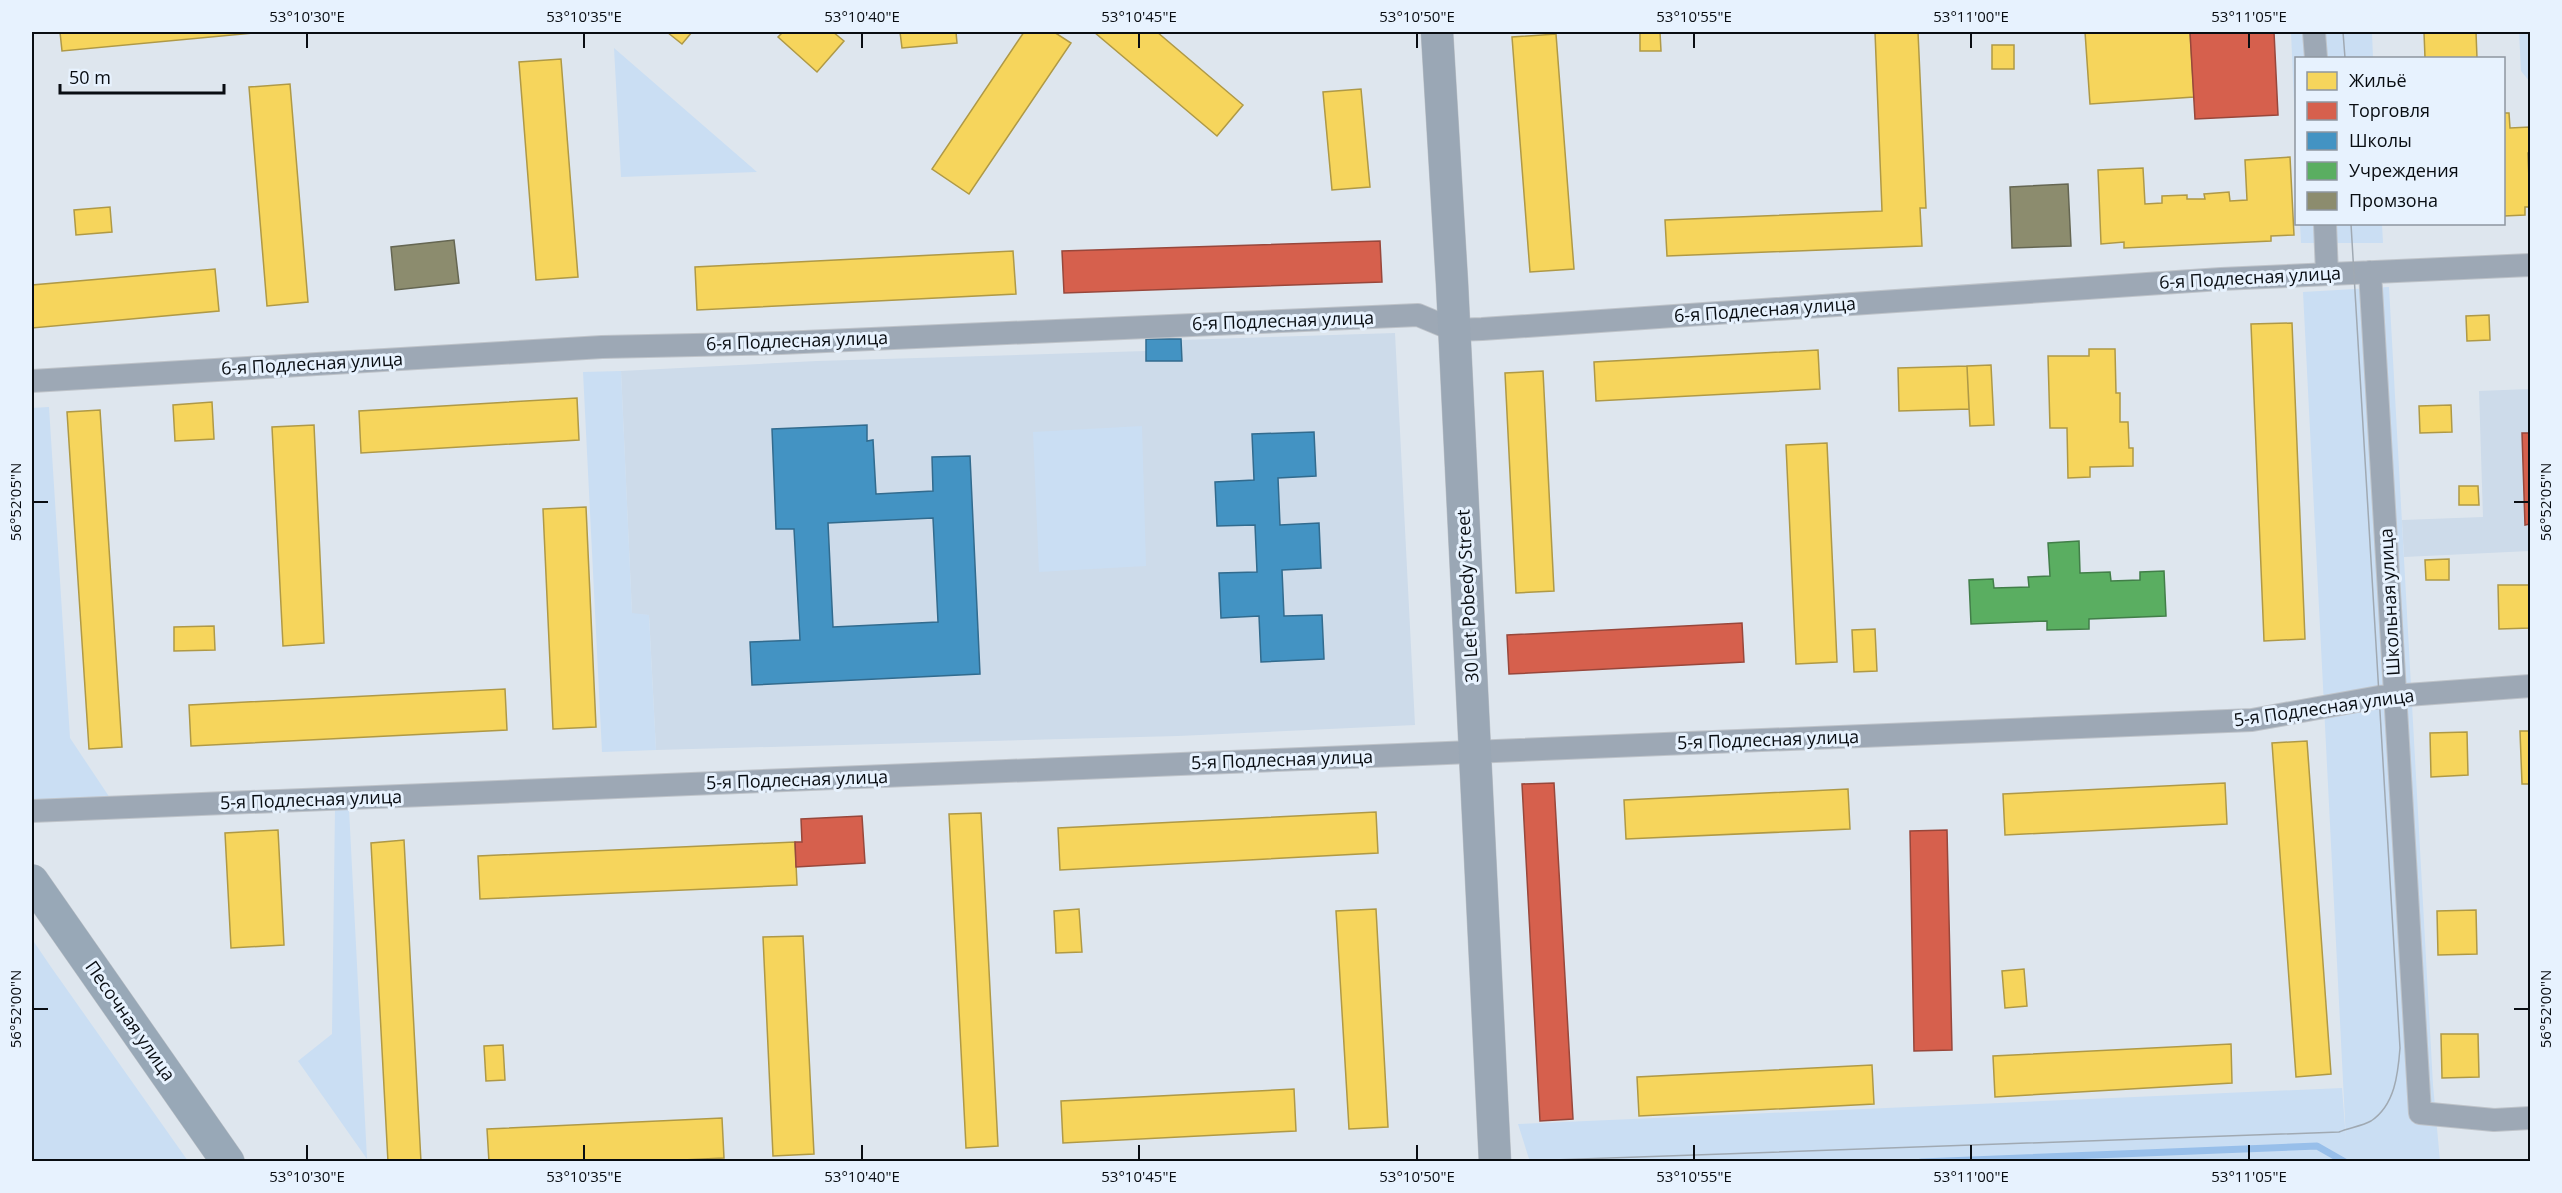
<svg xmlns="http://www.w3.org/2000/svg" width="2562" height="1193" viewBox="0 0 2562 1193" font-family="'Open Sans',sans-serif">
<rect width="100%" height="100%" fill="#dee6ee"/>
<!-- built -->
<path fill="#cddbea" d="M 1395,333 L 1415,725 L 1178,736 L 656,750 L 649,615 L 632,614 L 621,371 L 817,361 L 1146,351 L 1182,360 L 1181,340 Z
M 2530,389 L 2530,551 L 2404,557 L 2402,520 L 2483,517 L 2479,391 Z"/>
<!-- green -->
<path fill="#cadef3" d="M 2291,32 L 2372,32 L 2373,58 L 2296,58 L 2296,148 Z
M 2519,32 L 2530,32 L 2530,82 L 2521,71 Z
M 614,48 L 757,172 L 621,177 Z
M 2300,224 L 2382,224 L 2383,243 L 2301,243 Z
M 2389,287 L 2433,1085 L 2440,1161 L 1530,1162 L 1518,1124 L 2342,1088 L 2346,1140 L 2303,292 Z
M 621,371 L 632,613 L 649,615 L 656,750 L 602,752 L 583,372 Z
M 49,407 L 70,738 L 110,798 L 32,803 L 32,408 Z
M 1142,426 L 1146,566 L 1039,572 L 1033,432 Z
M 335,809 L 349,809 L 367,1159 L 298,1061 L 332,1034 Z
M 32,939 L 51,967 L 188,1161 L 32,1161 Z"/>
<!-- homes -->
<path fill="#f6d55c" stroke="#af9946" stroke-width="1.5" d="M 60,32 L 265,32 L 62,51 Z
M 667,32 L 692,32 L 682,44 Z
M 783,32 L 833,32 L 844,41 L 817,72 L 778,37 Z
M 900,32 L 956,32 L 957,43 L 902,48 Z
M 1024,32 L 1054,32 L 1071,43 L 969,194 L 932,169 Z
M 1094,32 L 1157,32 L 1243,105 L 1217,136 Z
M 1640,32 L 1660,32 L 1661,51 L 1640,51 Z
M 1875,32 L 1918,32 L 1926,208 L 1920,208 L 1922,246 L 1667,256 L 1665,220 L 1882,211 Z
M 2085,32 L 2190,32 L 2194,97 L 2090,104 Z
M 2424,32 L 2476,32 L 2477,58 L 2425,58 Z
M 1556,34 L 1574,269 L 1530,272 L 1512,37 Z
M 1992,45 L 2014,45 L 2014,69 L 1992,69 Z
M 561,59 L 578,277 L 536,280 L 519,62 Z
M 290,84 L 308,302 L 267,306 L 249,87 Z
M 1361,89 L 1370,187 L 1332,190 L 1323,92 Z
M 2504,113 L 2509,113 L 2510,128 L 2530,127 L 2530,153 L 2528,153 L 2530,207 L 2525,207 L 2525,215 L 2504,216 Z
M 2290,157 L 2294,235 L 2271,236 L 2271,241 L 2124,248 L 2124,242 L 2101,244 L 2098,170 L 2143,168 L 2145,204 L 2162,203 L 2162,196 L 2187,195 L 2187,199 L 2205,199 L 2204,194 L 2229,192 L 2230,201 L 2247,200 L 2245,160 Z
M 110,207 L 112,232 L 76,235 L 74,210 Z
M 1013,251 L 1016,294 L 697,310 L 695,267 Z
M 215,269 L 219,311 L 32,328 L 32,285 Z
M 2489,315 L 2490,340 L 2467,341 L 2466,316 Z
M 2292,323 L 2305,639 L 2264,641 L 2251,324 Z
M 2089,349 L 2115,349 L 2116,393 L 2120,393 L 2120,422 L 2128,422 L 2129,448 L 2133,448 L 2133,466 L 2090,467 L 2090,477 L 2068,478 L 2067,428 L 2050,428 L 2048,356 L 2089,356 Z
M 1818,350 L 1820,389 L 1596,401 L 1594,362 Z
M 1991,365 L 1994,425 L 1970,426 L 1967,366 Z
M 1967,366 L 1969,409 L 1899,411 L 1898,368 Z
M 1543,371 L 1554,591 L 1516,593 L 1505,373 Z
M 577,398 L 579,440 L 361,453 L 359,411 Z
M 212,402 L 214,439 L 175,441 L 173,405 Z
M 2451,405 L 2452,432 L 2420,433 L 2419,406 Z
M 100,410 L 122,747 L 89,749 L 67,412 Z
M 314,425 L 324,643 L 283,646 L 272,427 Z
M 1827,443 L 1837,662 L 1796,664 L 1786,445 Z
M 2459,486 L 2478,486 L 2479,505 L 2459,505 Z
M 586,507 L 596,727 L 553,729 L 543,509 Z
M 2449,559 L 2449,580 L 2426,580 L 2425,560 Z
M 2498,585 L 2530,585 L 2530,628 L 2499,629 Z
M 214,626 L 215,650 L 174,651 L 174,627 Z
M 1875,629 L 1877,671 L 1854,672 L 1852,630 Z
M 505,689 L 507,730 L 191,746 L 189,705 Z
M 2520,731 L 2530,731 L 2530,784 L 2522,784 Z
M 2467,732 L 2468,775 L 2431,777 L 2430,733 Z
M 2307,741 L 2331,1074 L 2296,1077 L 2272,743 Z
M 2225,783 L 2227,824 L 2005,835 L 2003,794 Z
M 1848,789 L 1850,829 L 1626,839 L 1624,800 Z
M 1376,812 L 1378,853 L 1060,870 L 1058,828 Z
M 981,813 L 998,1146 L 966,1148 L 949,814 Z
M 278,830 L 284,945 L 231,948 L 225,833 Z
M 404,840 L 421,1162 L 388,1162 L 371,843 Z
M 795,842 L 797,885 L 480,899 L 478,856 Z
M 1079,909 L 1082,952 L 1056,953 L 1054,911 Z
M 1376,909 L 1388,1127 L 1349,1129 L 1336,911 Z
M 2476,910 L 2477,954 L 2438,955 L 2437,911 Z
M 803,936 L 814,1154 L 773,1156 L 763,937 Z
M 2024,969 L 2027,1006 L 2005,1008 L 2002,971 Z
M 2441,1034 L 2478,1034 L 2479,1077 L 2442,1078 Z
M 2231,1044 L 2232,1083 L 1995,1097 L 1993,1056 Z
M 503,1045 L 505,1080 L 486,1081 L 484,1046 Z
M 1872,1065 L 1874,1104 L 1639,1116 L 1637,1077 Z
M 1294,1089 L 1296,1131 L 1063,1143 L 1061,1101 Z
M 722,1118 L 724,1158 L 640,1162 L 489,1162 L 487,1129 Z"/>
<!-- shops -->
<path fill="#d6604d" stroke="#98473b" stroke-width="1.5" d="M 2190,32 L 2274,32 L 2278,115 L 2195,119 Z
M 1380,241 L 1382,282 L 1064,293 L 1062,251 Z
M 2522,433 L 2530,433 L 2530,524 L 2525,525 Z
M 1742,623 L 1744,662 L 1509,674 L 1507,635 Z
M 1554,783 L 1573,1119 L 1540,1121 L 1522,784 Z
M 862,816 L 865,863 L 796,867 L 795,842 L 802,842 L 801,819 Z
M 1947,830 L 1952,1050 L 1914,1051 L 1910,831 Z"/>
<!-- schools -->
<path fill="#4393c3" stroke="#326b8e" stroke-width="1.5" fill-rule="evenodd" d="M 1146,339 L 1181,339 L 1182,361 L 1146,361 Z
M 867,425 L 867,441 L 873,440 L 876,494 L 933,491 L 932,457 L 970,456 L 980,674 L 752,685 L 750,642 L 800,640 L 794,529 L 776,529 L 772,429 ZM 933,518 L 938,622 L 833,627 L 828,523 Z
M 1314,432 L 1316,476 L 1278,478 L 1280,525 L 1319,523 L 1321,568 L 1282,570 L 1284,616 L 1322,615 L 1324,659 L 1261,662 L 1259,616 L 1221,618 L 1219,573 L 1257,572 L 1255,525 L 1217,526 L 1215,482 L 1254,480 L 1252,434 Z"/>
<!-- public -->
<path fill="#5aae61" stroke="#427e49" stroke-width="1.5" d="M 2079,541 L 2080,573 L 2110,572 L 2111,581 L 2140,580 L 2140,572 L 2164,571 L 2166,616 L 2089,619 L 2089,629 L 2047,630 L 2047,621 L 1971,624 L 1969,580 L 1993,579 L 1994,588 L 2029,587 L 2028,577 L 2050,576 L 2048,543 Z"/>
<!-- industry -->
<path fill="#8c8c6e" stroke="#656652" stroke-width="1.5" d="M 2068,184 L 2071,246 L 2012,248 L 2010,187 Z
M 454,240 L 459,283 L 395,290 L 391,247 Z"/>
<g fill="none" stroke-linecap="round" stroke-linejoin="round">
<!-- stream -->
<path stroke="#98bfea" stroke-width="7" d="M 1921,1162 L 2317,1146 L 2345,1162"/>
<defs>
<path id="street" d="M 2314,32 L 2316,58
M 2325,224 L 2327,274
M 2370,272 L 2420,1113 L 2494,1120 L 2530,1118
M 32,381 L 602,347 L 781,343 L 1418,315 L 1454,330 L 1482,329 L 2221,279 L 2530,265
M 32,811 L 2252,720 L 2379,697 L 2530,686"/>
<path id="secondary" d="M 1437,32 L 1452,283 L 1495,1162"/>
<path id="primary" d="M 32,881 L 228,1162"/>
</defs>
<!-- street casing -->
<use href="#street" stroke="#bec3c9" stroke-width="24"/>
<!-- secondary casing -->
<use href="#secondary" stroke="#bec3c9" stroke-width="33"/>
<!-- primary casing -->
<use href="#primary" stroke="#bec3c9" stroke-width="34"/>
<!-- street -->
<use href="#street" stroke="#9da8b5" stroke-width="22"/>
<!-- secondary -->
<use href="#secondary" stroke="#9aa7b5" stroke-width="32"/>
<!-- primary -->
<use href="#primary" stroke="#98a8b7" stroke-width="33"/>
<!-- tram -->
<path stroke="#a0a9b2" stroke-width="1.5" d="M 2343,32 L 2345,58
M 1497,1162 L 2339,1132 C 2349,1128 2362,1126 2371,1121 C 2395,1105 2398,1074 2400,1048 L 2351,224
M 1721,1162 L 1748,1160"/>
</g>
<!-- ticks -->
<path fill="none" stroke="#090d12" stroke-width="2" d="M 307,33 L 307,48M 584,33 L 584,48M 862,33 L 862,48M 1139,33 L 1139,48M 1417,33 L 1417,48M 1694,33 L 1694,48M 1971,33 L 1971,48M 2249,33 L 2249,48M 33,502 L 48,502M 2514,502 L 2529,502M 33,1009 L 48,1009M 2514,1009 L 2529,1009M 307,1145 L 307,1160M 584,1145 L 584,1160M 862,1145 L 862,1160M 1139,1145 L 1139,1160M 1417,1145 L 1417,1160M 1694,1145 L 1694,1160M 1971,1145 L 1971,1160M 2249,1145 L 2249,1160"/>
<g text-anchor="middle" stroke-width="6" stroke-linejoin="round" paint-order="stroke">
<!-- street labels -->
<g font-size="18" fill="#090d12" stroke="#e7f2fe">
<text transform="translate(2250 278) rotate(-3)" y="6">6-я Подлесная улица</text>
<text transform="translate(1765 310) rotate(-4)" y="6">6-я Подлесная улица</text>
<text transform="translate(1283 321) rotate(-2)" y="6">6-я Подлесная улица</text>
<text transform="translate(797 341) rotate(-2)" y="6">6-я Подлесная улица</text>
<text transform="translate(312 364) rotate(-3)" y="6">6-я Подлесная улица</text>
<text transform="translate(1468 596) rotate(-93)" y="6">30 Let Pobedy Street</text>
<text transform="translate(2390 602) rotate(-93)" y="6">Школьная улица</text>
<text transform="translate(2324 708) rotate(-8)" y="6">5-я Подлесная улица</text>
<text transform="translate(1768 740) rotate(-2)" y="6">5-я Подлесная улица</text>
<text transform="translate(1282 760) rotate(-2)" y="6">5-я Подлесная улица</text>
<text transform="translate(797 780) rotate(-2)" y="6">5-я Подлесная улица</text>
<text transform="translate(311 800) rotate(-2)" y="6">5-я Подлесная улица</text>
<text transform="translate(130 1021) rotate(55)" y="6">Песочная улица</text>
</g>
</g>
<!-- border -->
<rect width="2562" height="1193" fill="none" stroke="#e7f2fe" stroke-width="66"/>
<!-- legend -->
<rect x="2295" y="57" width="210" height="168" fill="#e7f2fe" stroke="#8e96a0" stroke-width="1.5"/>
<rect x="2307" y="72" width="30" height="18" fill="#f6d55c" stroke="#8e96a0" stroke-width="1.5"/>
<text x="2349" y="87" font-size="18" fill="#090d12">Жильё</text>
<rect x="2307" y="102" width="30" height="18" fill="#d6604d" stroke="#8e96a0" stroke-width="1.5"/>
<text x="2349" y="117" font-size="18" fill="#090d12">Торговля</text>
<rect x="2307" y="132" width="30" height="18" fill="#4393c3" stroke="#8e96a0" stroke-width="1.5"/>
<text x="2349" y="147" font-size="18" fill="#090d12">Школы</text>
<rect x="2307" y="162" width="30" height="18" fill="#5aae61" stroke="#8e96a0" stroke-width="1.5"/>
<text x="2349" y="177" font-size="18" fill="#090d12">Учреждения</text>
<rect x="2307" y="192" width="30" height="18" fill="#8c8c6e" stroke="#8e96a0" stroke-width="1.5"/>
<text x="2349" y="207" font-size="18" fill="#090d12">Промзона</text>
<!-- scale -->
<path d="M60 84v9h164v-9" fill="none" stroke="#090d12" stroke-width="3"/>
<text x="69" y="84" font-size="18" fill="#090d12" stroke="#e7f2fe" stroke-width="4.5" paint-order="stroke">50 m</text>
<rect x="33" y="33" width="2496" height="1127" fill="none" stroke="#090d12" stroke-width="2"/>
<g font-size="15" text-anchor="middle" fill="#090d12">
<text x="307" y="22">53°10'30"E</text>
<text x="584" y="22">53°10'35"E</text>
<text x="862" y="22">53°10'40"E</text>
<text x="1139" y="22">53°10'45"E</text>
<text x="1417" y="22">53°10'50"E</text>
<text x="1694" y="22">53°10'55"E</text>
<text x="1971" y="22">53°11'00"E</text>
<text x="2249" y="22">53°11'05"E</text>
<text transform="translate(16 502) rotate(-90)" y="5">56°52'05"N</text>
<text transform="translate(2546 502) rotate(-90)" y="5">56°52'05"N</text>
<text transform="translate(16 1009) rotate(-90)" y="5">56°52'00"N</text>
<text transform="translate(2546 1009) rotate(-90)" y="5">56°52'00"N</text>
<text x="307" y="1182">53°10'30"E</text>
<text x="584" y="1182">53°10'35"E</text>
<text x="862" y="1182">53°10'40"E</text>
<text x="1139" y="1182">53°10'45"E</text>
<text x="1417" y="1182">53°10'50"E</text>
<text x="1694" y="1182">53°10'55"E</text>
<text x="1971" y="1182">53°11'00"E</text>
<text x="2249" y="1182">53°11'05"E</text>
</g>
</svg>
